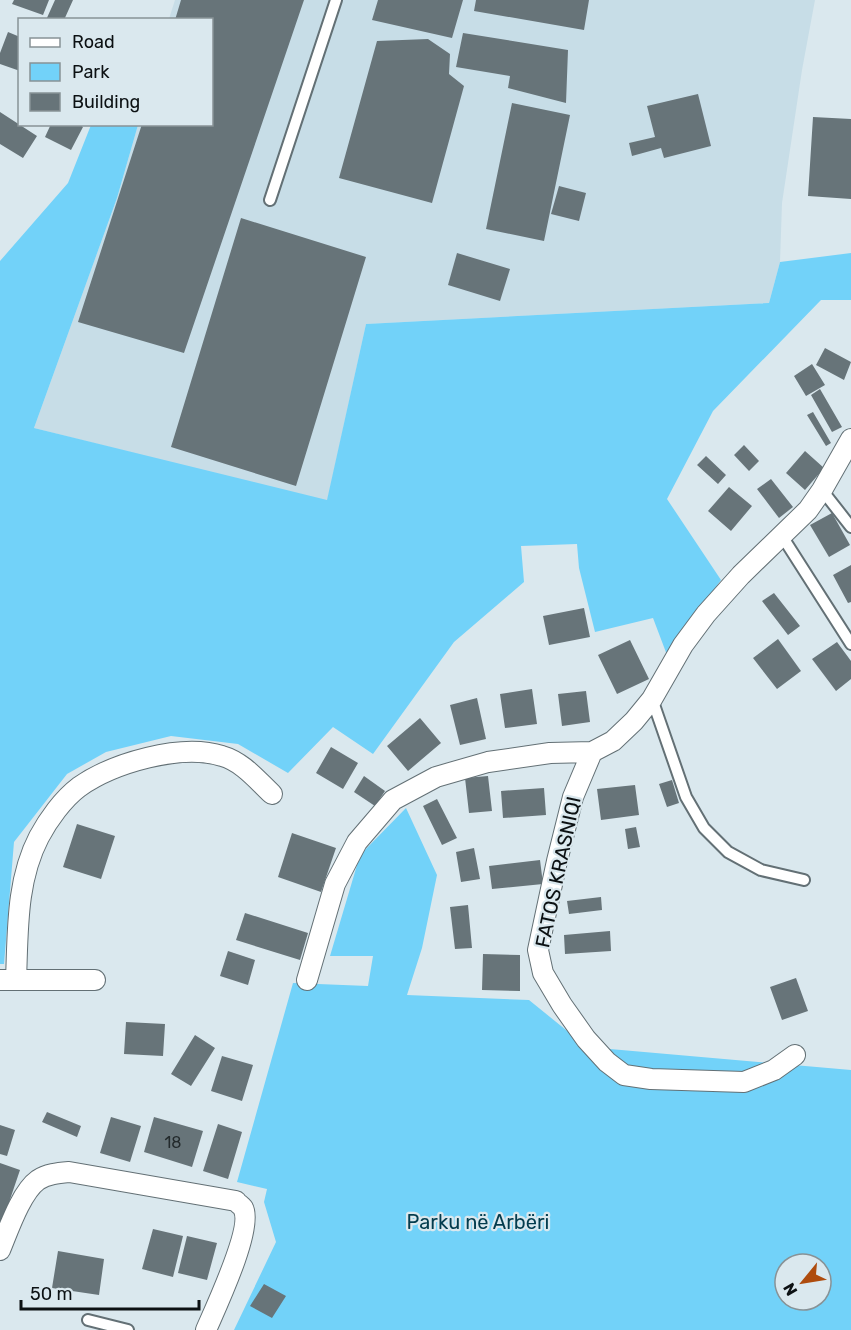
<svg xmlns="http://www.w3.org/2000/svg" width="851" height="1330" viewBox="0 0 851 1330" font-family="Rubik,sans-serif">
<rect width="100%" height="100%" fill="#dae8ee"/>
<!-- built -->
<path fill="#c7dde7" d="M 175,0 L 815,0 L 802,70 L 782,203 L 780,262 L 769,303 L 366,324 L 327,502 L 34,428 L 117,198 L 138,125 L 212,124 L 212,20 L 169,19 Z"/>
<!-- green -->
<path fill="#72d2f9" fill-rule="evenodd" d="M 91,125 L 138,125 L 117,198 L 34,428 L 327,500 L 366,324 L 769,303 L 780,262 L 851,253 L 851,300 L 821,300 L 713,411 L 667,499 L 721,580 L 667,655 L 653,618 L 595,632 L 579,568 L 577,544 L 521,546 L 524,582 L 454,642 L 373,754 L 333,727 L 288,773 L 238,744 L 171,736 L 106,752 L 67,774 L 14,842 L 4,964 L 0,964 L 0,261 L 68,183 Z
M 406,808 L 437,875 L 422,948 L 407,995 L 529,1000 L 587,1047 L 851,1070 L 851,1330 L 234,1330 L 276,1242 L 264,1202 L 267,1189 L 237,1182 L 293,983 L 368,986 L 373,956 L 330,956 L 360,855 ZM 785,1264 L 821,1264 L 821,1300 L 785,1300 Z"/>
<!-- building -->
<path fill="#677479" d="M 14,0 L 49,0 L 43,15 L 12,4 Z
M 55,0 L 73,0 L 64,20 L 46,20 Z
M 181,0 L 304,0 L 184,353 L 78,322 L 142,124 L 212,124 L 212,20 L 175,20 Z
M 378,0 L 463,0 L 452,38 L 372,20 Z
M 476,0 L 589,0 L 584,30 L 474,11 Z
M 8,32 L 20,37 L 20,71 L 0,64 L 0,53 Z
M 463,33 L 568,50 L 566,103 L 508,88 L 510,76 L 456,67 Z
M 428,39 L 450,54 L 449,74 L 464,86 L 432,203 L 339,178 L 377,41 Z
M 698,94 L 711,146 L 664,158 L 661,148 L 632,156 L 629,143 L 655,137 L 647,106 Z
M 512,103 L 570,115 L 544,241 L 486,229 Z
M 0,112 L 37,136 L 23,158 L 0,144 Z
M 813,117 L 851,119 L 851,199 L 808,196 Z
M 51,124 L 79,124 L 83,127 L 71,150 L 45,137 Z
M 559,186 L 586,193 L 579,221 L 551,214 Z
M 241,218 L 366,257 L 296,486 L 171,447 Z
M 457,253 L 510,269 L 500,301 L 448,285 Z
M 825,348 L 851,362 L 844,380 L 816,365 Z
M 812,364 L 825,385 L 806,396 L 794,376 Z
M 820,389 L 842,427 L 832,432 L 811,395 Z
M 813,412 L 831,443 L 826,446 L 807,415 Z
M 744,445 L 759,461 L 749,471 L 734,455 Z
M 805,451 L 824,468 L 805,490 L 786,473 Z
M 706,456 L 726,475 L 718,484 L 697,465 Z
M 771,479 L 793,507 L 779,518 L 757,489 Z
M 729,487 L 752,506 L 731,531 L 708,511 Z
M 832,513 L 850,545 L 829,557 L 810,525 Z
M 851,565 L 851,602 L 848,603 L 833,575 Z
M 774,593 L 800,626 L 788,635 L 762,601 Z
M 584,608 L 590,637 L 549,645 L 543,616 Z
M 778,639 L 801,671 L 777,689 L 753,658 Z
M 630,640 L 649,679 L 617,694 L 598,655 Z
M 837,642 L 851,661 L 851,679 L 836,691 L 812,659 Z
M 532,689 L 537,724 L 505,728 L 500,694 Z
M 586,691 L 590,722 L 562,726 L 558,694 Z
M 477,698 L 486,739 L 460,745 L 450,705 Z
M 420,718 L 441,743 L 408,771 L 387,746 Z
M 331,747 L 358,763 L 343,789 L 316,773 Z
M 364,776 L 385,791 L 375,806 L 354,792 Z
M 488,776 L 492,811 L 469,813 L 465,778 Z
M 672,780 L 679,803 L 667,807 L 659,784 Z
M 635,785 L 639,815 L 601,820 L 597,789 Z
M 544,788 L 546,815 L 503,818 L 501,791 Z
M 437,799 L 457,838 L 442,845 L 423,806 Z
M 77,824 L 115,836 L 101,879 L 63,867 Z
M 636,827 L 640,847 L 628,849 L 625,829 Z
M 292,833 L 336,848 L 321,892 L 278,877 Z
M 474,848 L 480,879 L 461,882 L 456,852 Z
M 540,860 L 543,884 L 492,889 L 489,866 Z
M 601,897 L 602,910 L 569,914 L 567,901 Z
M 468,905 L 472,948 L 455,949 L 450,907 Z
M 245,913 L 308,933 L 300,960 L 236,940 Z
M 610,931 L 611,951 L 565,954 L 564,935 Z
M 228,951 L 255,960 L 248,985 L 220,976 Z
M 483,954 L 520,955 L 520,991 L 482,990 Z
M 796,978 L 808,1011 L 782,1020 L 770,987 Z
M 126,1022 L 165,1024 L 163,1056 L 124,1054 Z
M 195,1035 L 215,1048 L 191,1086 L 171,1074 Z
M 222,1056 L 253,1065 L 242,1101 L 211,1091 Z
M 47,1112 L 81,1126 L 77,1137 L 42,1122 Z
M 111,1117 L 141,1126 L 130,1162 L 100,1153 Z
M 154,1117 L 203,1131 L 192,1167 L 144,1152 Z
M 218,1124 L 242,1132 L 228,1179 L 203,1171 Z
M 0,1125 L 15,1130 L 7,1156 L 0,1154 Z
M 0,1163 L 20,1170 L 0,1229 Z
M 153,1229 L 183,1236 L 173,1277 L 142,1269 Z
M 187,1236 L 217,1243 L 207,1280 L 178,1273 Z
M 58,1251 L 104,1259 L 99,1295 L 52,1288 Z
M 264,1284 L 286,1296 L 272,1318 L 250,1306 Z"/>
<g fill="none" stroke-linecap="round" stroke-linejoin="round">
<defs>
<path id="service" d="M 270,200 L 336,0
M 822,490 L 851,527
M 782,536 L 851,644
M 652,699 L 686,797 L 704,828 L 728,852 L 761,870 L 804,880
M 88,1320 L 128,1330"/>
<path id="minor" d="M 0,980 L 95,980
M 16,980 C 18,932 16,881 39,837 C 48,820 63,799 79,787 C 113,763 181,743 222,756 C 243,762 257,780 272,794
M 307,980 L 335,884 L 357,842 L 393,800 L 436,777 L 488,762 L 550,753 L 592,752
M 795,1055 L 774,1070 L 744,1082 L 651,1079 L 624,1075 L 607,1062 L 586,1039 L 562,1005 L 543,973 L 538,950 L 557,861 L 573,797 L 592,752 L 613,741 L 634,721 L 652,699 L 683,645 L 706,614 L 741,575 L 808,510 L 822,490 L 851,439
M 0,1250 C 8,1231 21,1192 38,1180 C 47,1174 58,1173 69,1172 L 236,1201 C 236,1202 243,1207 243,1208 C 254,1227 215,1309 206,1330"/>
</defs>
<!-- service casing -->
<use href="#service" stroke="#637075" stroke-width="14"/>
<!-- minor casing -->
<use href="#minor" stroke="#637075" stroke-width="22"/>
<!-- service -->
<use href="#service" stroke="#fff" stroke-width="10"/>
<!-- minor -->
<use href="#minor" stroke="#fff" stroke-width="20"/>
</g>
<g text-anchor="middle" stroke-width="4.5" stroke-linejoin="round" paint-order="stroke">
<!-- number labels -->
<g font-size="16" fill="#232a2c">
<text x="173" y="1148">18</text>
</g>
<!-- street labels -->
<g font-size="20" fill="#0c1113" stroke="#dae8ee">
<text transform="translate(558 872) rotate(-78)" y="7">FATOS KRASNIQI</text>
</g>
<!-- park labels -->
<g font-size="20" fill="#033c4e" stroke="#dae8ee">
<text x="478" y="1229">Parku në Arbëri</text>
</g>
</g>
<!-- legend -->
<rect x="18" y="18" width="195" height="108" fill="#dae8ee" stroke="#889296" stroke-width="1.5"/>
<rect x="30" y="38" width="30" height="9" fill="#ffffff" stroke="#889296" stroke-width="1.5"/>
<text x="72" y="48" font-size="18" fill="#0c1113">Road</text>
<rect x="30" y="63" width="30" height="18" fill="#72d2f9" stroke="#889296" stroke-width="1.5"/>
<text x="72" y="78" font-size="18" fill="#0c1113">Park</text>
<rect x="30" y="93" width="30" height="18" fill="#677479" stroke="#889296" stroke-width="1.5"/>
<text x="72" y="108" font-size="18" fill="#0c1113">Building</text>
<!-- north arrow -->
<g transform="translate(803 1282) rotate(240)"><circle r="28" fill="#dae8ee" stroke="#889296" stroke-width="1.5"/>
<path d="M0-4.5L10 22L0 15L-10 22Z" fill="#ae4c0e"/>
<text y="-9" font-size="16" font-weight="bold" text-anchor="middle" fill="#0c1113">N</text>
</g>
<!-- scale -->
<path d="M21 1300v9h178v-9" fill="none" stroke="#0c1113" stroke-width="3"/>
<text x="30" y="1300" font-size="18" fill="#0c1113" stroke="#dae8ee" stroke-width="4.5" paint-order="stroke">50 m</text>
</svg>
